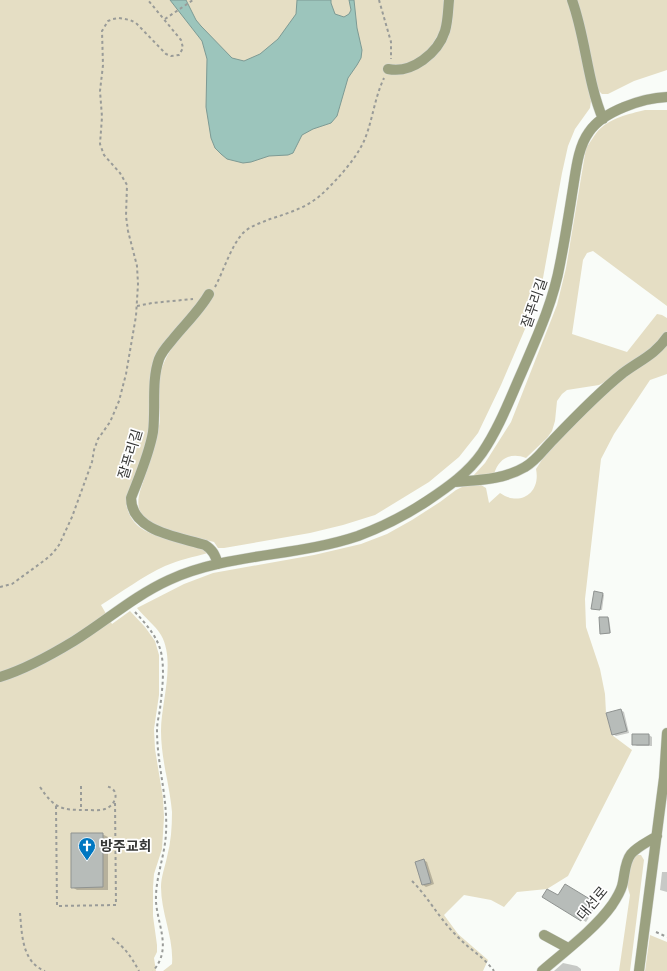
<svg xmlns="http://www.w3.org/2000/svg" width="667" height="971" viewBox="0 0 667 971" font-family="'Public Sans','Noto Sans KR',sans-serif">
<rect width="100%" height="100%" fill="#f9fcf8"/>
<!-- green -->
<path fill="#e5dec4" d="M 0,0 L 446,0 L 443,26 L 429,50 L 398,74 C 416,72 430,62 441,47 C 443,44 446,41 448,37 C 453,26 453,12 454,0 L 568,0 L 573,14 L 591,101 L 590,108 L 575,129 L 568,146 L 562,173 L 543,278 L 528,322 L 501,385 L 478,433 L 459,457 L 429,482 L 375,515 L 343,525 L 310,533 L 224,548 L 218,548 L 214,542 C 200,538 150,527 143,517 C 134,504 140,492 144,479 C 150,462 156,444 159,426 C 161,418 159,408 158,399 C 157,378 162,362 174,345 L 164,346 L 145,451 L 126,503 C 133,545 182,534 208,553 C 193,557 179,560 165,566 C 143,576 122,592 101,605 L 112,624 L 130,611 L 145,627 L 155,641 L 159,655 L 159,695 L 154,729 L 155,749 L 163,798 L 164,817 L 162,849 L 154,874 L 153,887 L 153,916 L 157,945 L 157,952 L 154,958 L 156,971 L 0,971 Z
M 576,0 L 667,0 L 667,70 L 634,81 L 608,94 L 602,94 L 597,89 Z
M 645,110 L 667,110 L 667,306 L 593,251 L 587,253 L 583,260 L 572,334 L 627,352 L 657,314 L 662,315 L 667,318 L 667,331 L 662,341 L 610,379 L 599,385 L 567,390 L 562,394 L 557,401 L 555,421 L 552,431 L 547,438 L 526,458 C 511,452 499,458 494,474 L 473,476 L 485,463 L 511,422 L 557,305 L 566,268 L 586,148 C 590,143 593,137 597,132 C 609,118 629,114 645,110 Z
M 667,343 L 667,374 L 650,380 L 614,434 L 601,459 L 585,599 L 586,627 L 600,669 L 605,694 L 606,713 L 612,735 L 632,750 L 568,876 L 547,889 L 517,892 L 504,907 L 491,900 L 464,895 L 444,915 L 458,934 L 488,960 L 483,971 L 163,971 L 172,964 C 174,938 161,913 161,887 C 161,877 165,867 167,857 C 171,842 172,827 172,812 C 171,801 169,790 167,779 C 164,764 161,747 161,731 C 161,703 176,661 161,635 C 155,625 144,617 137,608 L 184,584 L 213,573 L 314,555 L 361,544 L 387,534 L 412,520 L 440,502 L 456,490 L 464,486 L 481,485 L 486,488 L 489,503 L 500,493 C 520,507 541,493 536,469 L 545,455 L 612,387 Z
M 635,855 L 641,855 L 644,860 L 630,971 L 619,971 L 630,895 C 624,878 628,871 635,855 Z
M 650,935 L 667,942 L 667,971 L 645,971 Z"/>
<!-- water -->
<path fill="#9cc5bc" stroke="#7d9a94" d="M 170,0 L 186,0 L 196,20 L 201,26 L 232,58 L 244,61 L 260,54 L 278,39 L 296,14 L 297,0 L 331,0 L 331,3 L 335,14 L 344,17 L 349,14 L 351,10 L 349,0 L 354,0 L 357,28 L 362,50 L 361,58 L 357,65 L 348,78 L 337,116 L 331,123 L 313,129 L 302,135 L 293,153 L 288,155 L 269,156 L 251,162 L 243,163 L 227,159 L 221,154 L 215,148 L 211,138 L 206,107 L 207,59 L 202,41 Z"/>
<!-- shadow -->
<path fill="#0003" d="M 603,594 L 604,595 L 602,610 L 593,609 Z
M 608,618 L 609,618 L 611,633 L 602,634 L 601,633 Z
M 621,710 L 624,712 L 629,733 L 616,736 L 613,734 Z
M 633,735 L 649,735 L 652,737 L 652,746 L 637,746 L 633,744 Z
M 102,834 L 108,837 L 108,890 L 77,890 L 72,887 Z
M 424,860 L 427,862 L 434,884 L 426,887 L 423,885 Z
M 662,872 L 667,872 L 667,892 L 660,890 Z
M 565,886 L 597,905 L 586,922 L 543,896 L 558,897 Z
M 563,963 L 577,966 L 581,969 L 581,971 L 554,971 Z"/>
<!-- building -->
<path fill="#b7bcb9" stroke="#8f9391" d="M 594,591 L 603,593 L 600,610 L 591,609 Z
M 599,617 L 608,617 L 610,633 L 600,634 Z
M 621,709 L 627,731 L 612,735 L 606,713 Z
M 632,734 L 649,734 L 649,745 L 632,745 Z
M 71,833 L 103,833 L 103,887 L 71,888 Z
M 424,859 L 431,883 L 422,885 L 415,862 Z
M 565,884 L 593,901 L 581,921 L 542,897 L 547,889 L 558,895 Z"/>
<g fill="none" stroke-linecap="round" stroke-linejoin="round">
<defs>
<path id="minor" d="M 572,0 C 586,39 587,81 603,119
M 388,69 C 412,74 438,53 445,31 C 448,21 448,10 449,0
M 209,294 C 200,310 185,324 173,339 C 168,345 162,351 159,359 C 151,382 156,408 153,432 C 149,455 139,477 131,498 C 131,532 180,537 205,545 C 213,550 215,555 218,564
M 454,482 C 478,480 503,480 525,467 C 536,461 544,449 553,440 C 575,417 598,393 623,373 C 639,361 656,354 667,337
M 0,677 C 26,669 51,655 74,641 C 106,621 134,596 169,580 C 228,553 296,557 358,536 C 382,527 406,515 427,501 C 448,487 468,473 482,453 C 499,428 509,401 521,374 C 536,339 553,303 560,264 C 565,239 569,213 573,188 C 576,170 578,147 589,132 C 603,111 643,98 667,97
M 544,935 L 568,948
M 542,971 C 564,952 595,929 612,905 C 616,899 620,893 622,886 C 625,876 624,863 631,854 C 638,846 648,842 657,836
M 639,971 L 664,778 L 667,733"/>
</defs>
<!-- minor casing -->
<use href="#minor" stroke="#d6d9d5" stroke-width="11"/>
<!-- path -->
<path stroke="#999b98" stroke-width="2" stroke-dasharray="3 3" stroke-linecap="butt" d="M 379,0 L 391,42 L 391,59
M 165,19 L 193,0
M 215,287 C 224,270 231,246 243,233 C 250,226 261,223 270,219 C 289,213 308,207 322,194 C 337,180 359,156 366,136 C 373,117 375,97 384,78
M 137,306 L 152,303 L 193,299
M 0,587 L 12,584 L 45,560 L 53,553 L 59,545 L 72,517 L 92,462 L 94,450 L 98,439 L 110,422 L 119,401 L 126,374 L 136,316 L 138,284 L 137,266 L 128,231 L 126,216 L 127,185 L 120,173 L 104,155 L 100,144 L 102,117 L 100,91 L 103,65 L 102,31 L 108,21 L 113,19 L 119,18 L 130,20 L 136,23 L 166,54 L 171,56 L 179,55 L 183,48 L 181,40 L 148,0
M 135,612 C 146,624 157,636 161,652 C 165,670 162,691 160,709 C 159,716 157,723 157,730 C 157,765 168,798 166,833 C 165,856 155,878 156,902 C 158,927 172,949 153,971
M 81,786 L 81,810
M 40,787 C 55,809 61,810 87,810 C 93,810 100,811 105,809 C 117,805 121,788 105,786
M 56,806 L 57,906 L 116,905 L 115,800
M 412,881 C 429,898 440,920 458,937 C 470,950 483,956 494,971
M 20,913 C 22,935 22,962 45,971
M 656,932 L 667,937
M 112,938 C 125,948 131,956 139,971"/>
<!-- minor -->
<use href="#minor" stroke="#9ba180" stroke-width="10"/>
</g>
<!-- icons -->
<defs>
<symbol id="church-pin" viewBox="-11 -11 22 30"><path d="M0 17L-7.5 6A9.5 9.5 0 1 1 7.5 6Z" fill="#0077c1" stroke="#fff"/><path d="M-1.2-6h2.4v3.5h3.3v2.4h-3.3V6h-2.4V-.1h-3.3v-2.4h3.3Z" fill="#fff"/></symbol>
</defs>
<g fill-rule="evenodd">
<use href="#church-pin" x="77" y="836" width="20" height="27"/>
</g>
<g text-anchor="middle" stroke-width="3.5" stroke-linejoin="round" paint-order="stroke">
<!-- street labels -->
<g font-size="14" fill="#363736" stroke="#fff">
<text transform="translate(534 303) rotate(-71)" y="5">잘푸리길</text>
<text transform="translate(130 454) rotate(-73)" y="5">잘푸리길</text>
<text transform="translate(592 903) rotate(-50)" y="5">대선로</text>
</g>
<!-- poi labels -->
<g font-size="14" font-weight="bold" fill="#363736" stroke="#fff" text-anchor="start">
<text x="100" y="851">방주교회</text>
</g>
</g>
</svg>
